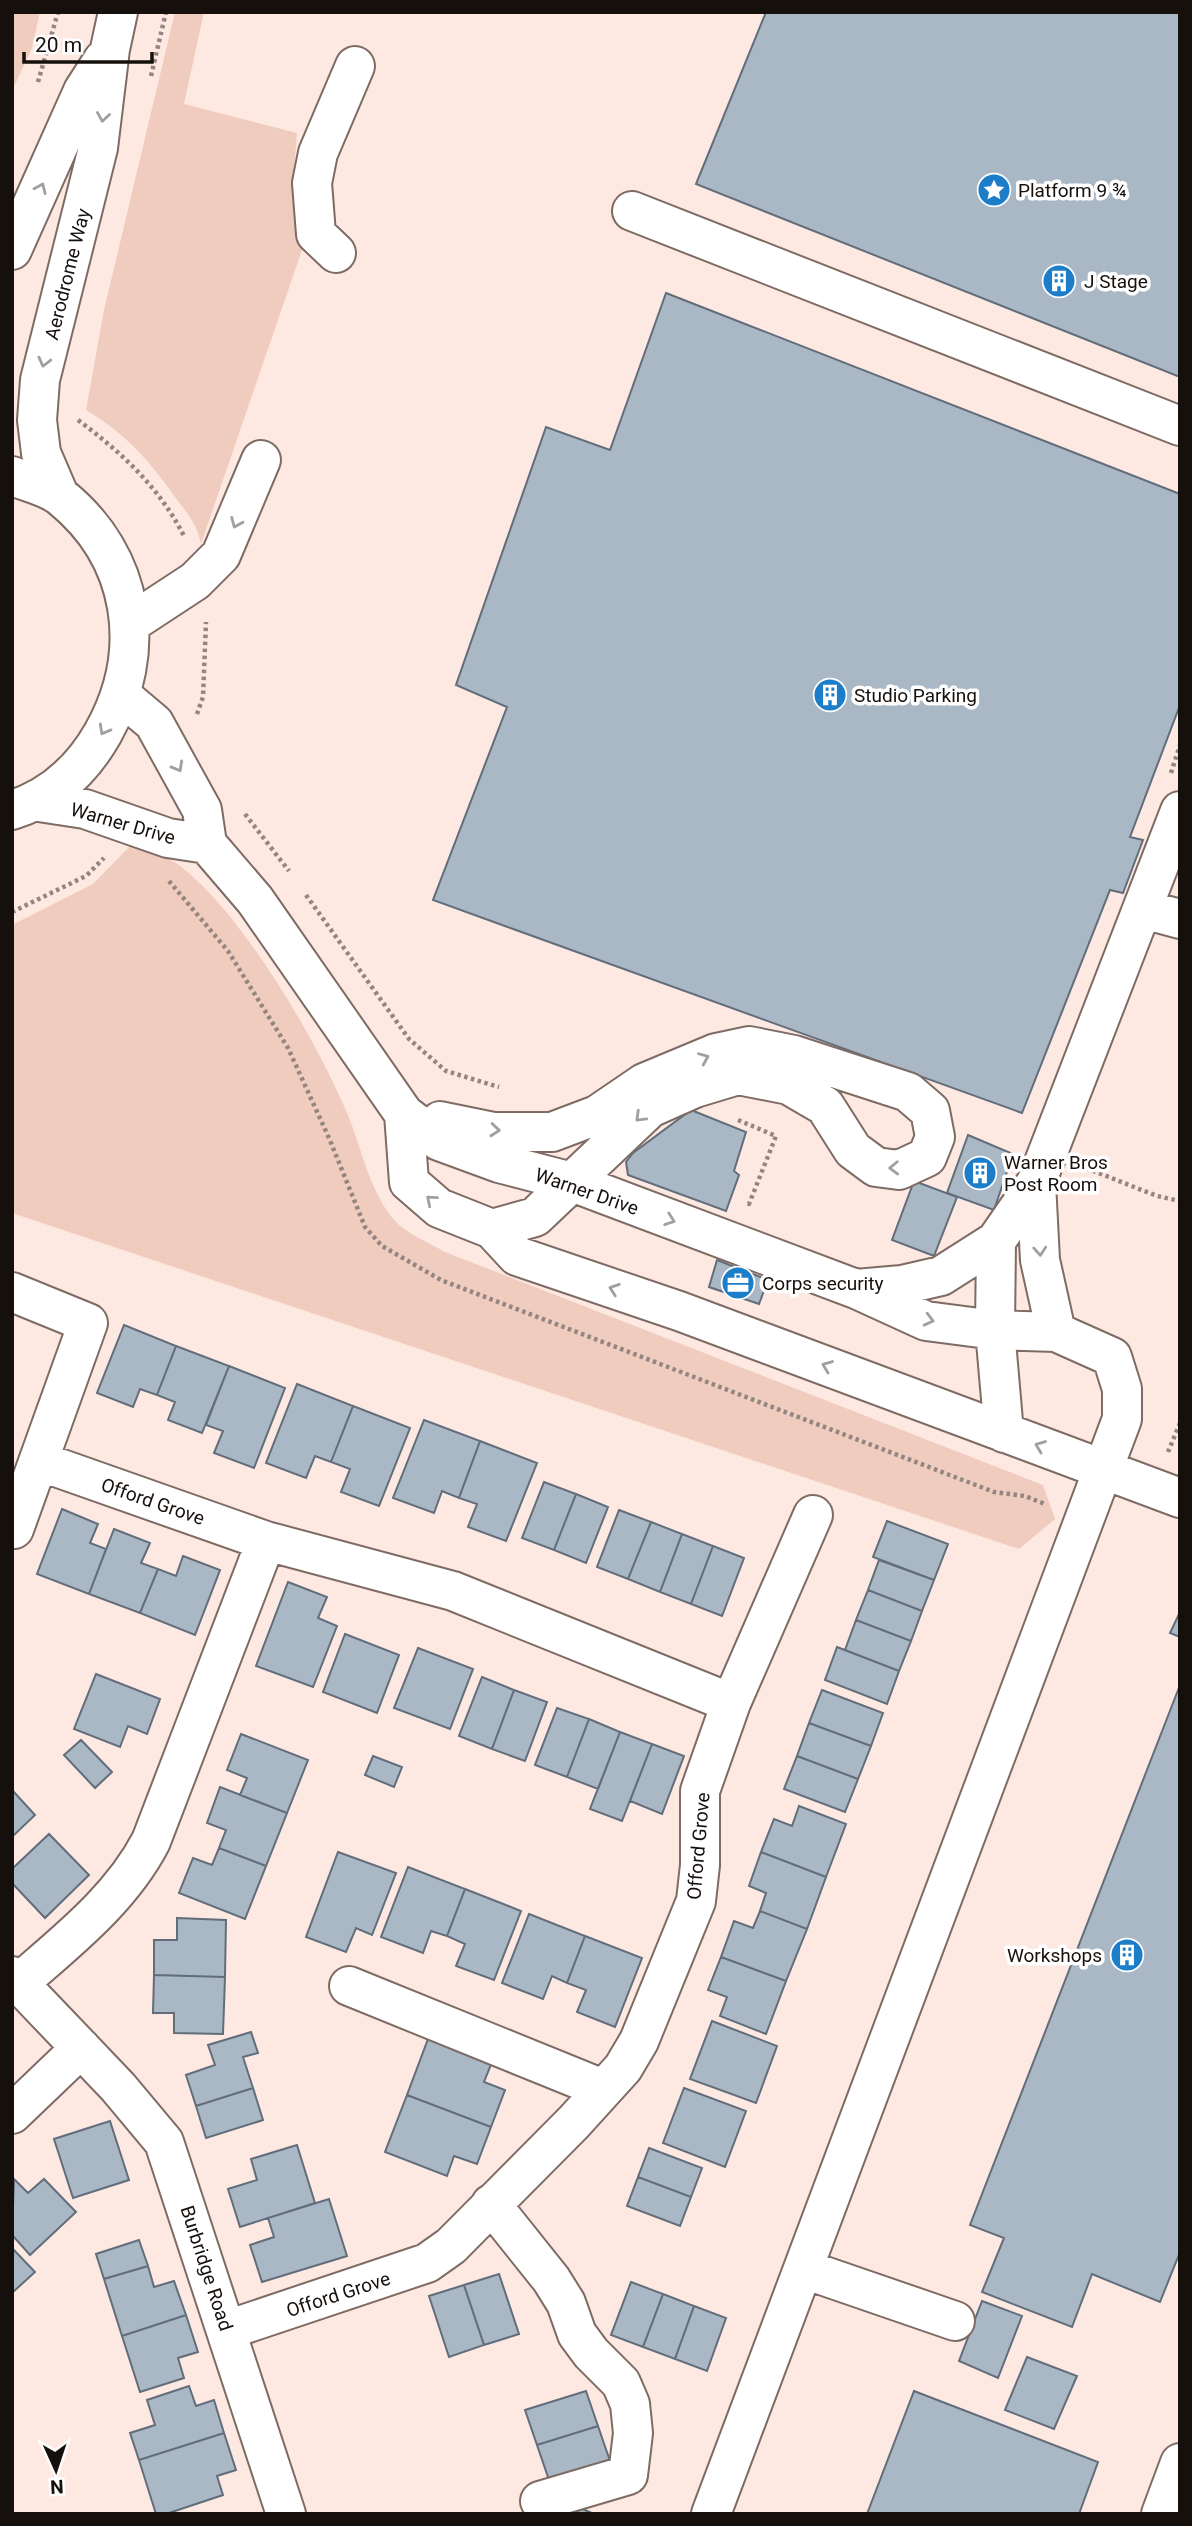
<svg xmlns="http://www.w3.org/2000/svg" width="1192" height="2526" viewBox="0 0 1192 2526" font-family="Roboto,sans-serif">
<rect width="100%" height="100%" fill="#fee9e2"/>
<!-- green -->
<path fill="#f0ccbf" d="M 12,12 L 40,12 L 32,48 L 12,91 Z
M 175,12 L 204,12 L 184,104 L 297,133 L 293,183 L 302,250 L 201,544 C 197,524 187,513 175,497 C 147,458 127,435 86,410 L 104,310 Z
M 132,844 C 146,850 163,855 176,863 C 241,909 320,1046 350,1120 C 363,1154 371,1194 395,1221 C 407,1234 430,1243 445,1252 L 1043,1485 L 1055,1519 L 1019,1549 L 12,1213 L 12,925 L 93,884 Z"/>
<!-- building -->
<path fill="#aab8c6" stroke="#616d7a" stroke-width="2" d="M 766,12 L 1180,12 L 1180,377 L 696,184 Z
M 666,293 L 1180,494 L 1180,705 L 1130,837 L 1143,840 L 1123,893 L 1110,890 L 1022,1113 L 433,900 L 507,707 L 456,685 L 546,427 L 610,450 Z
M 691,1110 L 746,1132 L 734,1171 L 739,1175 L 726,1211 L 628,1175 L 626,1162 L 633,1153 Z
M 968,1135 L 1013,1154 L 994,1210 L 947,1193 Z
M 914,1181 L 957,1197 L 934,1256 L 892,1240 Z
M 717,1260 L 768,1280 L 759,1304 L 709,1287 Z
M 124,1325 L 176,1346 L 157,1395 L 140,1389 L 133,1407 L 97,1393 Z
M 176,1346 L 229,1366 L 202,1433 L 168,1420 L 175,1402 L 157,1395 Z
M 229,1366 L 285,1388 L 254,1468 L 214,1453 L 223,1431 L 206,1425 Z
M 297,1384 L 353,1406 L 331,1462 L 315,1456 L 306,1478 L 266,1463 Z
M 353,1406 L 410,1428 L 379,1506 L 341,1492 L 350,1469 L 331,1462 Z
M 424,1420 L 480,1441 L 459,1498 L 442,1491 L 434,1513 L 393,1498 Z
M 480,1441 L 537,1463 L 506,1541 L 468,1527 L 477,1504 L 459,1498 Z
M 544,1482 L 576,1494 L 554,1550 L 522,1538 Z
M 576,1494 L 608,1507 L 586,1563 L 554,1550 Z
M 62,1509 L 98,1524 L 90,1543 L 106,1549 L 89,1594 L 37,1574 Z
M 619,1510 L 651,1522 L 628,1579 L 597,1567 Z
M 887,1521 L 948,1544 L 934,1580 L 873,1557 Z
M 651,1522 L 682,1534 L 660,1592 L 628,1579 Z
M 114,1529 L 150,1543 L 141,1563 L 158,1569 L 140,1613 L 89,1594 Z
M 682,1534 L 713,1546 L 691,1604 L 660,1592 Z
M 713,1546 L 744,1558 L 722,1616 L 691,1604 Z
M 183,1556 L 220,1570 L 195,1635 L 140,1613 L 158,1569 L 176,1576 Z
M 879,1560 L 934,1580 L 922,1611 L 868,1590 Z
M 288,1582 L 327,1597 L 318,1618 L 337,1626 L 313,1687 L 256,1666 Z
M 868,1590 L 922,1611 L 911,1641 L 856,1620 Z
M 1180,1612 L 1180,1637 L 1170,1633 Z
M 856,1620 L 911,1641 L 899,1671 L 845,1650 Z
M 345,1634 L 399,1655 L 377,1713 L 323,1692 Z
M 837,1647 L 899,1671 L 887,1704 L 825,1680 Z
M 418,1648 L 473,1669 L 450,1729 L 394,1708 Z
M 96,1674 L 160,1699 L 147,1734 L 128,1726 L 120,1747 L 74,1729 Z
M 482,1677 L 514,1690 L 492,1749 L 459,1736 Z
M 1180,1685 L 1180,2252 L 1160,2302 L 1092,2274 L 1072,2327 L 982,2292 L 1004,2238 L 970,2225 Z
M 514,1690 L 547,1702 L 525,1761 L 492,1749 Z
M 822,1690 L 883,1713 L 871,1746 L 809,1723 Z
M 557,1708 L 589,1719 L 567,1777 L 535,1765 Z
M 589,1719 L 620,1732 L 598,1789 L 567,1777 Z
M 809,1723 L 871,1746 L 858,1779 L 797,1756 Z
M 620,1732 L 652,1744 L 622,1821 L 590,1809 Z
M 241,1734 L 308,1760 L 287,1813 L 240,1795 L 247,1778 L 227,1770 Z
M 81,1740 L 112,1772 L 95,1788 L 64,1755 Z
M 652,1744 L 684,1756 L 662,1814 L 630,1801 Z
M 373,1756 L 402,1767 L 394,1787 L 365,1775 Z
M 797,1756 L 858,1779 L 845,1812 L 784,1789 Z
M 220,1787 L 287,1813 L 266,1866 L 219,1848 L 226,1830 L 207,1823 Z
M 13,1791 L 35,1815 L 12,1837 L 12,1792 Z
M 799,1806 L 846,1824 L 826,1877 L 761,1852 L 774,1819 L 792,1826 Z
M 49,1834 L 89,1875 L 45,1918 L 12,1883 L 12,1869 Z
M 219,1848 L 266,1866 L 245,1919 L 179,1893 L 193,1858 L 212,1865 Z
M 338,1852 L 396,1873 L 372,1935 L 356,1928 L 346,1952 L 306,1937 Z
M 761,1852 L 826,1877 L 807,1929 L 760,1911 L 766,1893 L 749,1886 Z
M 408,1867 L 465,1889 L 447,1936 L 431,1931 L 423,1953 L 381,1937 Z
M 465,1889 L 521,1911 L 494,1980 L 456,1966 L 465,1944 L 447,1936 Z
M 760,1911 L 807,1929 L 786,1981 L 721,1957 L 734,1921 L 753,1928 Z
M 529,1914 L 585,1936 L 567,1983 L 552,1976 L 543,1999 L 502,1983 Z
M 177,1918 L 226,1920 L 225,1977 L 154,1975 L 154,1940 L 177,1940 Z
M 585,1936 L 642,1958 L 615,2027 L 577,2012 L 586,1990 L 567,1983 Z
M 721,1957 L 786,1981 L 766,2034 L 720,2016 L 727,1997 L 708,1990 Z
M 154,1975 L 225,1977 L 223,2034 L 174,2033 L 174,2013 L 153,2013 Z
M 712,2021 L 777,2046 L 756,2103 L 690,2079 Z
M 251,2032 L 258,2053 L 243,2057 L 253,2088 L 196,2106 L 186,2075 L 215,2065 L 208,2045 Z
M 428,2039 L 492,2062 L 484,2082 L 505,2090 L 491,2127 L 407,2095 Z
M 253,2088 L 263,2120 L 206,2138 L 196,2106 Z
M 684,2088 L 746,2111 L 725,2167 L 663,2143 Z
M 407,2095 L 491,2127 L 477,2164 L 454,2156 L 447,2176 L 385,2152 Z
M 110,2121 L 129,2180 L 73,2198 L 54,2139 Z
M 297,2145 L 315,2203 L 240,2227 L 228,2189 L 257,2180 L 251,2159 Z
M 649,2148 L 702,2168 L 691,2197 L 638,2177 Z
M 638,2177 L 691,2197 L 680,2226 L 627,2206 Z
M 14,2179 L 28,2193 L 44,2179 L 76,2212 L 30,2255 L 12,2235 Z
M 329,2199 L 347,2256 L 262,2282 L 250,2245 L 274,2237 L 268,2218 Z
M 139,2240 L 148,2266 L 104,2279 L 96,2254 Z
M 12,2248 L 35,2272 L 12,2293 Z
M 148,2266 L 154,2287 L 174,2281 L 186,2315 L 122,2336 L 104,2279 Z
M 499,2274 L 519,2334 L 484,2345 L 464,2285 Z
M 631,2282 L 663,2294 L 643,2347 L 611,2335 Z
M 464,2285 L 484,2345 L 449,2357 L 429,2296 Z
M 663,2294 L 694,2306 L 675,2359 L 643,2347 Z
M 982,2301 L 1022,2316 L 998,2378 L 959,2361 Z
M 694,2306 L 726,2318 L 707,2371 L 675,2359 Z
M 186,2315 L 198,2352 L 178,2358 L 184,2378 L 140,2392 L 122,2336 Z
M 1027,2357 L 1077,2376 L 1054,2429 L 1005,2410 Z
M 189,2386 L 196,2406 L 214,2400 L 224,2433 L 139,2460 L 130,2433 L 155,2425 L 147,2400 Z
M 586,2391 L 598,2426 L 537,2445 L 525,2410 Z
M 914,2391 L 1098,2462 L 1079,2514 L 867,2514 Z
M 598,2426 L 610,2461 L 549,2480 L 537,2445 Z
M 224,2433 L 236,2470 L 217,2476 L 223,2495 L 166,2514 L 156,2514 L 139,2460 Z
M 578,2507 L 594,2514 L 576,2514 Z"/>
<g fill="none" stroke-linecap="round" stroke-linejoin="round">
<defs>
<path id="minor" d="M 632,211 L 1180,426
M 12,250 L 83,91 L 103,60
M 336,253 L 316,234 L 312,183 L 318,153 L 355,66
M 12,476 C 27,482 49,487 61,497 C 135,557 149,651 103,733 C 82,770 53,797 12,810
M 59,495 L 41,453 L 37,420 L 40,380 L 98,148 L 110,49 L 118,12
M 131,623 L 195,581 L 221,555 L 261,460
M 122,696 L 154,723 L 202,810 L 207,844 L 255,900 L 404,1114 L 439,1141 L 499,1163 L 572,1182 L 856,1289 L 926,1321 L 995,1330 L 1056,1332
M 39,802 L 85,809 L 168,838 L 207,844
M 1143,909 L 1180,919
M 404,1114 L 409,1182 L 439,1208 L 492,1229 L 517,1256 L 679,1311 L 1180,1498
M 440,1121 L 494,1132 L 552,1132 L 597,1115 L 644,1083 L 716,1053 L 749,1046 L 794,1055 L 908,1092 L 930,1111 L 935,1137 L 927,1157 L 899,1170 L 876,1167 L 853,1150 L 825,1106 L 789,1085 L 738,1075 L 695,1088 L 650,1108 L 535,1217 L 492,1229
M 996,1241 L 995,1330 L 1004,1433
M 856,1289 L 902,1285 L 941,1276 L 996,1241 L 1036,1183 L 1180,811
M 12,1292 L 88,1323 L 14,1529
M 39,1461 L 266,1541 L 453,1591 L 731,1703
M 12,1976 L 118,2087 L 164,2142 L 286,2514
M 19,1983 C 67,1941 121,1899 151,1841 L 266,1541
M 349,1986 L 603,2089
M 12,2114 L 81,2048
M 491,2204 L 551,2279 L 566,2303 L 577,2334 L 591,2353 L 621,2383 L 630,2404 L 633,2433 L 628,2475 L 540,2501
M 804,2269 L 955,2321
M 227,2330 L 427,2263 L 451,2246 L 574,2122 L 623,2068 L 639,2041 L 696,1901 L 700,1865 L 700,1791 L 731,1703 L 813,1515
M 711,2514 L 1122,1419 L 1122,1389 L 1112,1357 L 1056,1332 L 1040,1260 L 1036,1183
M 1161,2514 L 1180,2463"/>
</defs>
<!-- minor casing -->
<use href="#minor" stroke="#7d6b64" stroke-width="42"/>
<!-- path -->
<path stroke="#948580" stroke-width="4.5" stroke-dasharray="3.5 3.5" stroke-linecap="butt" d="M 151,76 L 166,12
M 38,82 L 58,12
M 78,420 C 122,453 159,487 184,536
M 197,714 L 203,697 L 206,622
M 1171,773 L 1180,745
M 245,814 L 289,871
M 169,881 L 228,951 L 288,1048 L 329,1138 L 365,1227 L 382,1246 L 441,1280 L 994,1492 L 1025,1496 L 1045,1504
M 306,895 L 409,1039 L 446,1071 L 499,1087
M 12,912 L 86,876 L 104,858
M 738,1120 L 776,1136 L 749,1204 L 747,1203
M 1086,1168 L 1157,1196 L 1180,1201
M 1168,1452 L 1180,1423"/>
<!-- minor -->
<use href="#minor" stroke="#fff" stroke-width="38"/>
</g>
<!-- one-way arrows -->
<defs><path id="oneway-chevron" d="M-2-3.5L2.5 0L-2 3.5" fill="none" stroke-width="1.6" stroke-linecap="round" stroke-linejoin="round" transform="scale(1.75)"/></defs>
<g stroke="#a29f9e">
<use href="#oneway-chevron" transform="translate(103 117) rotate(99)"/>
<use href="#oneway-chevron" transform="translate(41 188) rotate(-66)"/>
<use href="#oneway-chevron" transform="translate(44 362) rotate(104)"/>
<use href="#oneway-chevron" transform="translate(236 523) rotate(113)"/>
<use href="#oneway-chevron" transform="translate(104 730) rotate(119)"/>
<use href="#oneway-chevron" transform="translate(178 767) rotate(61)"/>
<use href="#oneway-chevron" transform="translate(704 1058) rotate(-23)"/>
<use href="#oneway-chevron" transform="translate(640 1117) rotate(136)"/>
<use href="#oneway-chevron" transform="translate(495 1130) rotate(5)"/>
<use href="#oneway-chevron" transform="translate(894 1168) rotate(178)"/>
<use href="#oneway-chevron" transform="translate(431 1200) rotate(-140)"/>
<use href="#oneway-chevron" transform="translate(670 1220) rotate(20)"/>
<use href="#oneway-chevron" transform="translate(1040 1251) rotate(86)"/>
<use href="#oneway-chevron" transform="translate(614 1289) rotate(-161)"/>
<use href="#oneway-chevron" transform="translate(929 1320) rotate(14)"/>
<use href="#oneway-chevron" transform="translate(827 1366) rotate(-159)"/>
<use href="#oneway-chevron" transform="translate(1040 1446) rotate(-159)"/>
</g>
<!-- icons -->
<defs>
<symbol id="sight-disc" viewBox="-11 -11 22 22"><circle r="9.5" fill="#1c7dc9" stroke="#fff"/><path d="M0-6L1.8-2.2L6-1.7L2.9 1.2L3.7 5.4L0 3.3L-3.7 5.4L-2.9 1.2L-6-1.7L-1.8-2.2Z" fill="#fff"/></symbol>
<symbol id="building-disc" viewBox="-11 -11 22 22"><circle r="9.5" fill="#1c7dc9" stroke="#fff"/><path d="M-4-6H4V6H1V3H-1V6H-4ZM-2.5-4.3h1.7v1.8h-1.7ZM.8-4.3h1.7v1.8H.8ZM-2.5-1h1.7V.8h-1.7ZM.8-1h1.7V.8H.8Z" fill="#fff"/></symbol>
<symbol id="office-disc" viewBox="-11 -11 22 22"><circle r="9.5" fill="#1c7dc9" stroke="#fff"/><path d="M-6-3h4V-5.5h4V-3h4V5H-6ZM-1-4.5V-3h2v-1.5ZM-6 0V1H6V0Z" fill="#fff"/></symbol>
</defs>
<g fill-rule="evenodd">
<use href="#sight-disc" x="975" y="171" width="38" height="38"/>
<use href="#building-disc" x="1040" y="262" width="38" height="38"/>
<use href="#building-disc" x="811" y="676" width="38" height="38"/>
<use href="#building-disc" x="961" y="1154" width="38" height="38"/>
<use href="#office-disc" x="719" y="1264" width="38" height="38"/>
<use href="#building-disc" x="1108" y="1936" width="38" height="38"/>
</g>
<g text-anchor="middle" stroke-width="7" stroke-linejoin="round" paint-order="stroke">
<!-- poi labels -->
<g font-size="19" fill="#16100d" stroke="#fff" text-anchor="start">
<text x="1018" y="197">Platform 9 ¾</text>
<text x="1084" y="288">J Stage</text>
<text x="854" y="702">Studio Parking</text>
<text x="1004" y="1169">Warner Bros<tspan x="1004" dy="22">Post Room</tspan></text>
<text x="762" y="1290">Corps security</text>
<text x="1102" y="1962" text-anchor="end">Workshops</text>
</g>
<!-- street labels -->
<g font-size="19" fill="#16100d" stroke="#fff">
<text transform="translate(67 274) rotate(-76)" y="7">Aerodrome Way</text>
<text transform="translate(123 823) rotate(16)" y="7">Warner Drive</text>
<text transform="translate(587 1191) rotate(19)" y="7">Warner Drive</text>
<text transform="translate(153 1501) rotate(19)" y="7">Offord Grove</text>
<text transform="translate(698 1846) rotate(-85)" y="7">Offord Grove</text>
<text transform="translate(207 2268) rotate(72)" y="7">Burbridge Road</text>
<text transform="translate(338 2294) rotate(-18)" y="7">Offord Grove</text>
</g>
</g>
<!-- border -->
<rect width="1192" height="2526" fill="none" stroke="#16100d" stroke-width="28"/>
<!-- north arrow -->
<g transform="translate(56 2470) rotate(177)" stroke="#ffffff" stroke-width="5" paint-order="stroke">
<path d="M0-5L12 26L0 18L-12 26Z" fill="#16100d"/>
<text y="-10" font-size="19" font-weight="bold" text-anchor="middle" fill="#16100d">N</text>
</g>
<!-- scale -->
<path d="M24 52v10h128v-10" fill="none" stroke="#16100d" stroke-width="3.5"/>
<text x="35" y="52" font-size="21" fill="#16100d" stroke="#ffffff" stroke-width="5" paint-order="stroke">20 m</text>
</svg>
